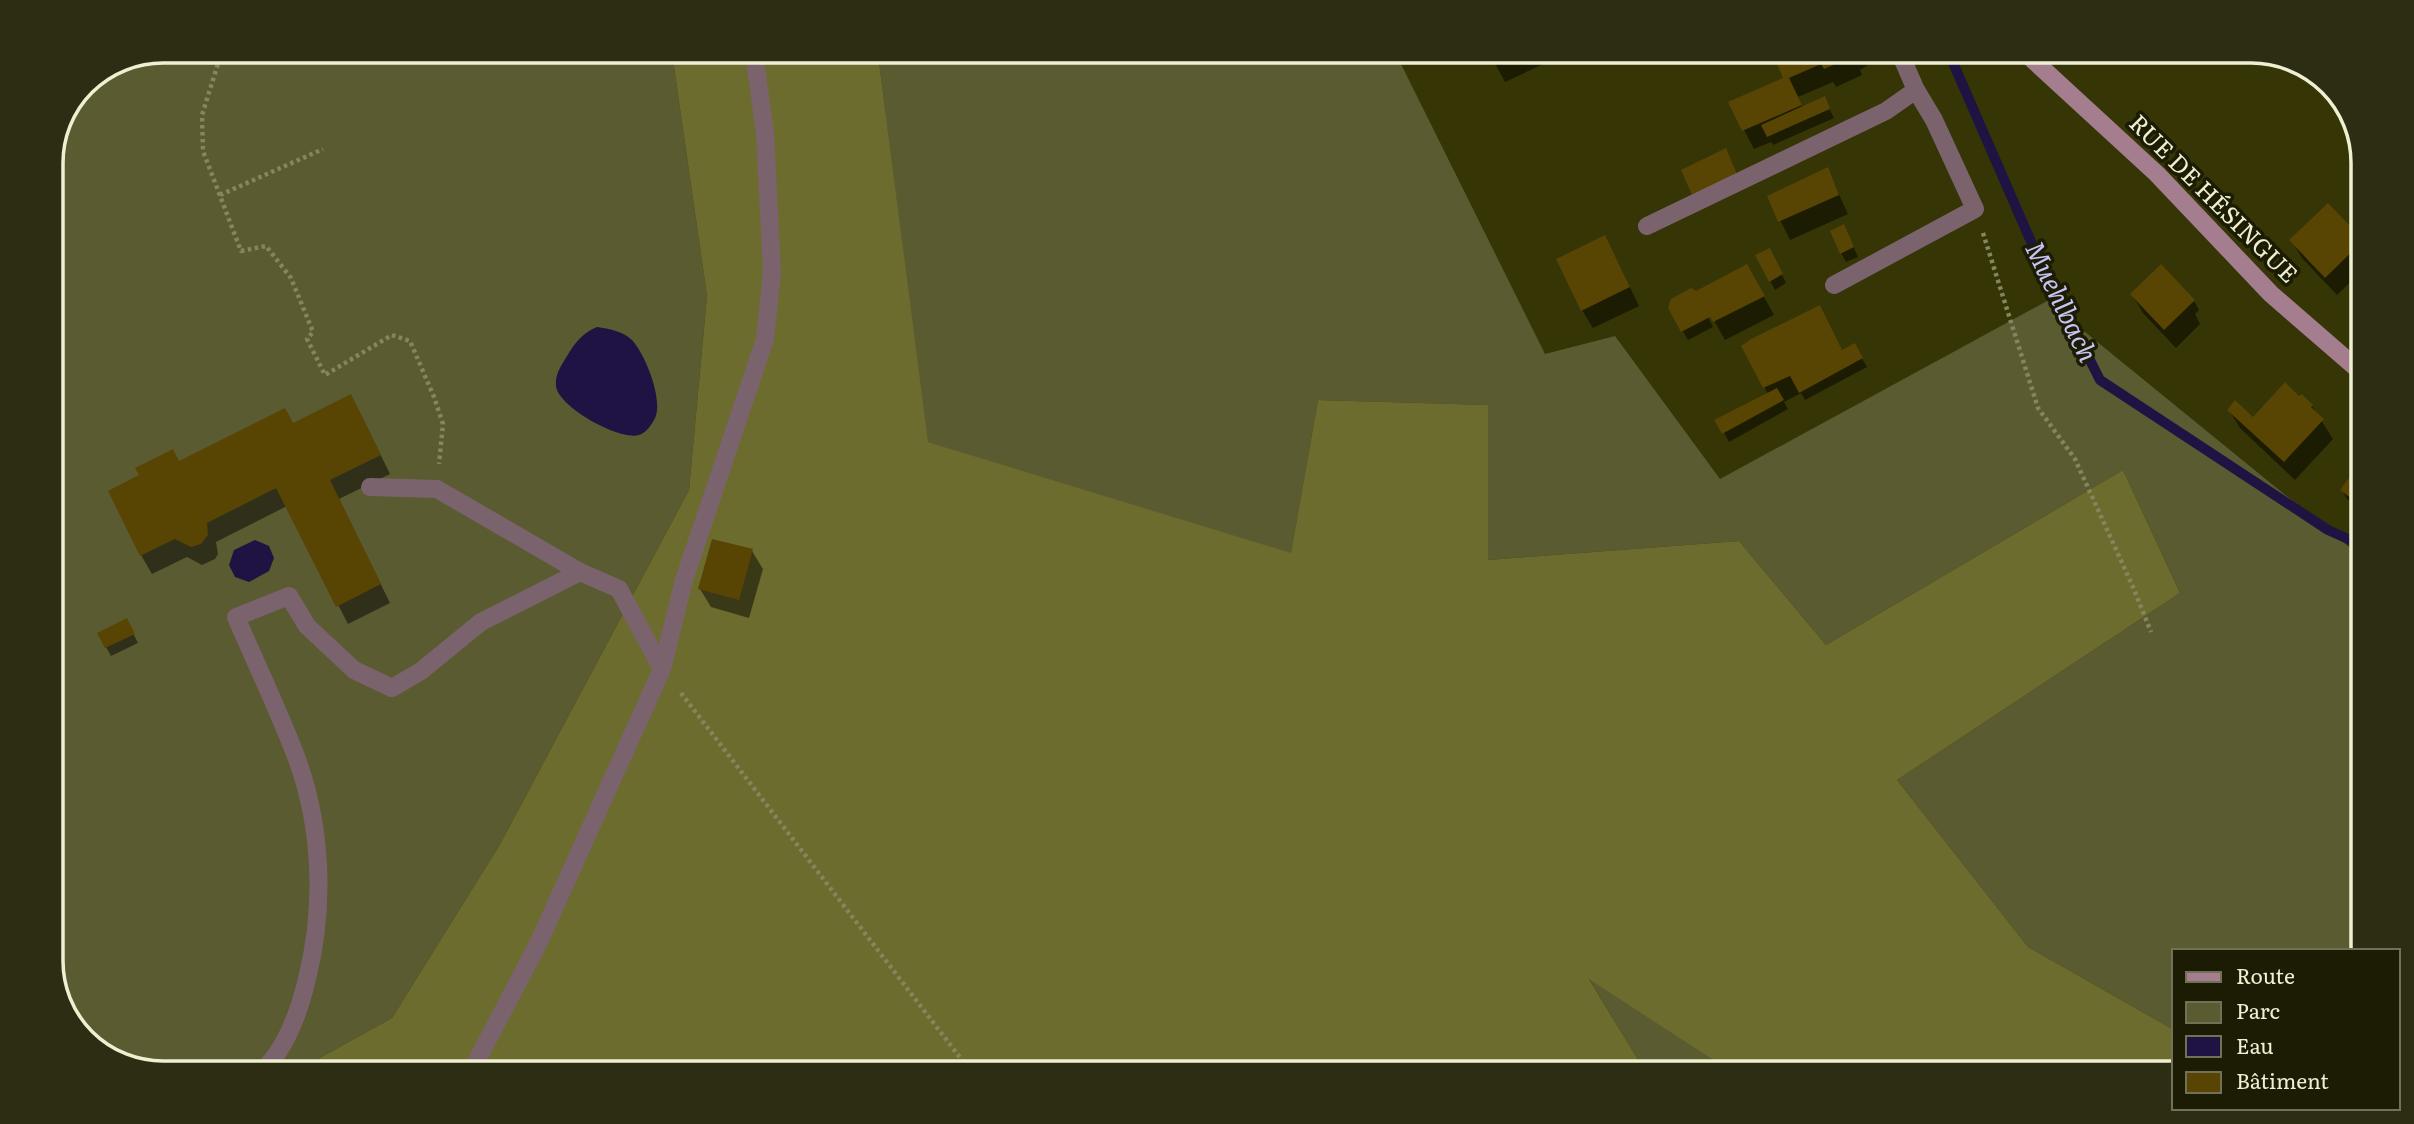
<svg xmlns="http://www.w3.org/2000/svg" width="2414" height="1124" viewBox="0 0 2414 1124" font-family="Literata,serif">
<rect width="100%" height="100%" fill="#353506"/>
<!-- green -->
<path fill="#5b5b31" d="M 163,51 L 672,53 L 707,296 L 689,490 L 499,846 L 392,1018 L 307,1065 L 120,1065 L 70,1024 L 51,969 L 51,156 L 84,83 Z
M 878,54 L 1397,56 L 1545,354 L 1615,336 L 1720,479 L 2047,301 L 2359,555 L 2355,951 L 2174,951 L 2174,1030 L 2028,947 L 1897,780 L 2180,593 L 2123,470 L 1826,645 L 1739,541 L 1488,560 L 1488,405 L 1318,400 L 1291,554 L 927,442 Z
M 1588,977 L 1730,1071 L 1645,1071 Z"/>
<!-- forest -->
<path fill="#6c6c2e" d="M 672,53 L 878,54 L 928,442 L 1291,553 L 1318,400 L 1488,405 L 1488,560 L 1739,541 L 1826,645 L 2123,470 L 2180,593 L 1897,780 L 2028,947 L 2174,1030 L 2174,1073 L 1730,1071 L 1589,979 L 1645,1071 L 307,1065 L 392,1018 L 499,846 L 689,490 L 707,296 Z"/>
<!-- water -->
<path fill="#1e1342" d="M 597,327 C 609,329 623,331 632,340 C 645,354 665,402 654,420 C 651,425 646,433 639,435 C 620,441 558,407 556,386 C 555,374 561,366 567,356 C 575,343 582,333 597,327 Z
M 255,540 L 269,546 L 274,558 L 269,571 L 249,582 L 235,577 L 229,565 L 234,550 Z"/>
<!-- shadow -->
<path fill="#0007" d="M 1491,56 L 1550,56 L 1552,60 L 1505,82 Z
M 1776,57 L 1864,58 L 1867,66 L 1860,70 L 1862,75 L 1836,87 L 1833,82 L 1798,97 L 1803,108 L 1824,98 L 1834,118 L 1773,145 L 1771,142 L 1754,149 L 1730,103 L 1785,79 Z
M 1827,169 L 1848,214 L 1790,240 L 1769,197 Z
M 2328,205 L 2362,241 L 2362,271 L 2337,295 L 2302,258 L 2291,240 Z
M 1848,235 L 1858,257 L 1846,262 L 1841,253 Z
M 1615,256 L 1639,306 L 1593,328 L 1582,310 Z
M 1757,256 L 1774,259 L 1786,283 L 1775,290 Z
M 1747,266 L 1774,315 L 1725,340 L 1711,315 L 1708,317 L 1713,327 L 1688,340 L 1669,308 L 1695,292 Z
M 2161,267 L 2194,301 L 2199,310 L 2195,314 L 2200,324 L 2176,348 L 2143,313 L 2132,294 Z
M 1854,345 L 1867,367 L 1805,400 L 1801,393 L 1784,402 L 1788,409 L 1729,442 L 1717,420 L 1768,394 L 1743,347 L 1842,351 Z
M 2299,399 L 2312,406 L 2333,439 L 2295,480 L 2240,428 L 2229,410 L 2253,419 Z
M 361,415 L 390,474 L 339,499 L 390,603 L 348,624 L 287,506 L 216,542 L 218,554 L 215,559 L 202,565 L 187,557 L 152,574 L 141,555 L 179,463 L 293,425 Z
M 2360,479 L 2360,508 L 2347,499 L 2342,490 Z
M 752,551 L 763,569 L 749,618 L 711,607 L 700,589 Z
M 131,629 L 138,643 L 111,656 L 106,647 Z"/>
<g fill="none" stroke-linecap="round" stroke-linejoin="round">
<!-- stream -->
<path stroke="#1e1342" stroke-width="10" d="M 1951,58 L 2036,253 L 2100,380 L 2328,530 L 2359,544"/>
</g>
<!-- building -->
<path fill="#584403" d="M 1489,56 L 1511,56 L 1493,64 Z
M 1774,57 L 1849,58 L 1824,69 L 1821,64 L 1789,78 L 1802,105 L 1742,131 L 1728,102 L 1783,78 Z
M 1825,96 L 1830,109 L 1767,137 L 1761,125 Z
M 1726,148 L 1737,174 L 1692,195 L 1681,170 Z
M 1828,167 L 1839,195 L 1778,222 L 1767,196 Z
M 2328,203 L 2362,238 L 2362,242 L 2325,278 L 2289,240 Z
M 1844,224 L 1854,247 L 1840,254 L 1830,231 Z
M 1605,235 L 1630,287 L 1581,311 L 1556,259 Z
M 1770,248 L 1783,274 L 1769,282 L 1755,255 Z
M 1747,264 L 1765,296 L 1713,322 L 1710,317 L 1681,332 L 1668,308 L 1671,299 L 1691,288 L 1696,291 Z
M 2161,264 L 2195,300 L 2164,330 L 2130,294 Z
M 1820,305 L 1842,350 L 1855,343 L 1863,358 L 1799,393 L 1790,376 L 1763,388 L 1741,346 L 1751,339 Z
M 2285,382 L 2299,396 L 2302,394 L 2313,405 L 2311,407 L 2324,419 L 2284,462 L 2227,410 L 2235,400 L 2253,417 Z
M 1777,388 L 1784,400 L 1722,434 L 1714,420 Z
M 351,394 L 381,455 L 330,480 L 381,584 L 336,607 L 276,488 L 207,523 L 208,535 L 201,544 L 191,547 L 175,539 L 140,556 L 108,491 L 139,475 L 135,468 L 173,449 L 179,461 L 285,408 L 293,423 Z
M 2353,472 L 2360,477 L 2360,505 L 2340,490 Z
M 712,539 L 753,549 L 739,600 L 698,589 Z
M 127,618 L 135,634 L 105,648 L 97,633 Z"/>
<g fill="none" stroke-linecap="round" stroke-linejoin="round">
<!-- path -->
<path stroke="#85855e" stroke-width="4.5" stroke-dasharray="3.5 3.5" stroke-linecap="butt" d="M 222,51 L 202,115 L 203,151 L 241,251 L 266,246 L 291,278 L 313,332 L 307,339 L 325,375 L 392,335 L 410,341 L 434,397 L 443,424 L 439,464
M 220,195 L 323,149
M 1983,233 L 2038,408 L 2075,459 L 2133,587 L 2151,632
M 681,693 L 968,1068"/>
<!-- lane -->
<path stroke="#7b636e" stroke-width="18" d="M 1647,226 L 1886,111 L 1916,90 L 1902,58
M 1834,285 L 1975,209 L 1934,120 L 1916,90
M 370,487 L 437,489 L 580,572
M 268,1065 C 289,1042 300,1008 307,979 C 325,907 322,828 297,759 C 279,711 256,664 236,617 L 289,596 L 307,626 L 354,670 L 392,688 L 421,671 L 481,622 L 580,572 L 619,589 L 662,669
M 474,1066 L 538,944 L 662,669 L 684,580 L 765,339 L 772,273 L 765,133 L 754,53"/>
<!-- secondary -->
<path stroke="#a47d8f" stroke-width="18" d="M 2031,58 L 2157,174 L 2271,294 L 2361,372"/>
</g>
<g text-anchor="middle" stroke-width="7" stroke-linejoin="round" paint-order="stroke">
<!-- street labels -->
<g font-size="24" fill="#eff0d2" stroke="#1c1c04">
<text transform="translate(2213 199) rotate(45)" y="8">RUE DE HÉSINGUE</text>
</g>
<!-- water labels -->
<g font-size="26" font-style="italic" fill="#c8c4f5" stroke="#1c1c04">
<text transform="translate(2061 302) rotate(64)" y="9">Muehlbach</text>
</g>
</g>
<!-- crop -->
<path d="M0 0H2414V1124H0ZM163 63H2251A100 100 0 0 1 2351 163V961A100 100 0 0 1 2251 1061H163A100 100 0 0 1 63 961V163A100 100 0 0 1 163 63Z" fill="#2d2d14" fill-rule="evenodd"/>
<path fill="none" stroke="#eff0d2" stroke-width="3.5" d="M163 63H2251A100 100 0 0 1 2351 163V961A100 100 0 0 1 2251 1061H163A100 100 0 0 1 63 961V163A100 100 0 0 1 163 63Z"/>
<!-- legend -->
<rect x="2172" y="949" width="228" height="161" fill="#1c1c04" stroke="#707156" stroke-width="2"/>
<rect x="2186" y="972" width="35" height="10" fill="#a47d8f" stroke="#707156" stroke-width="2"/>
<text x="2236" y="984" font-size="21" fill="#eff0d2">Route</text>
<rect x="2186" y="1002" width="35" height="21" fill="#5b5b31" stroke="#707156" stroke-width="2"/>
<text x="2236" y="1019" font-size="21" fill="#eff0d2">Parc</text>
<rect x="2186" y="1036" width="35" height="21" fill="#1e1342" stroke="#707156" stroke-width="2"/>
<text x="2236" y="1054" font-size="21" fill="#eff0d2">Eau</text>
<rect x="2186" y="1072" width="35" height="21" fill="#584403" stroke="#707156" stroke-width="2"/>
<text x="2236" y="1089" font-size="21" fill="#eff0d2">Bâtiment</text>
</svg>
